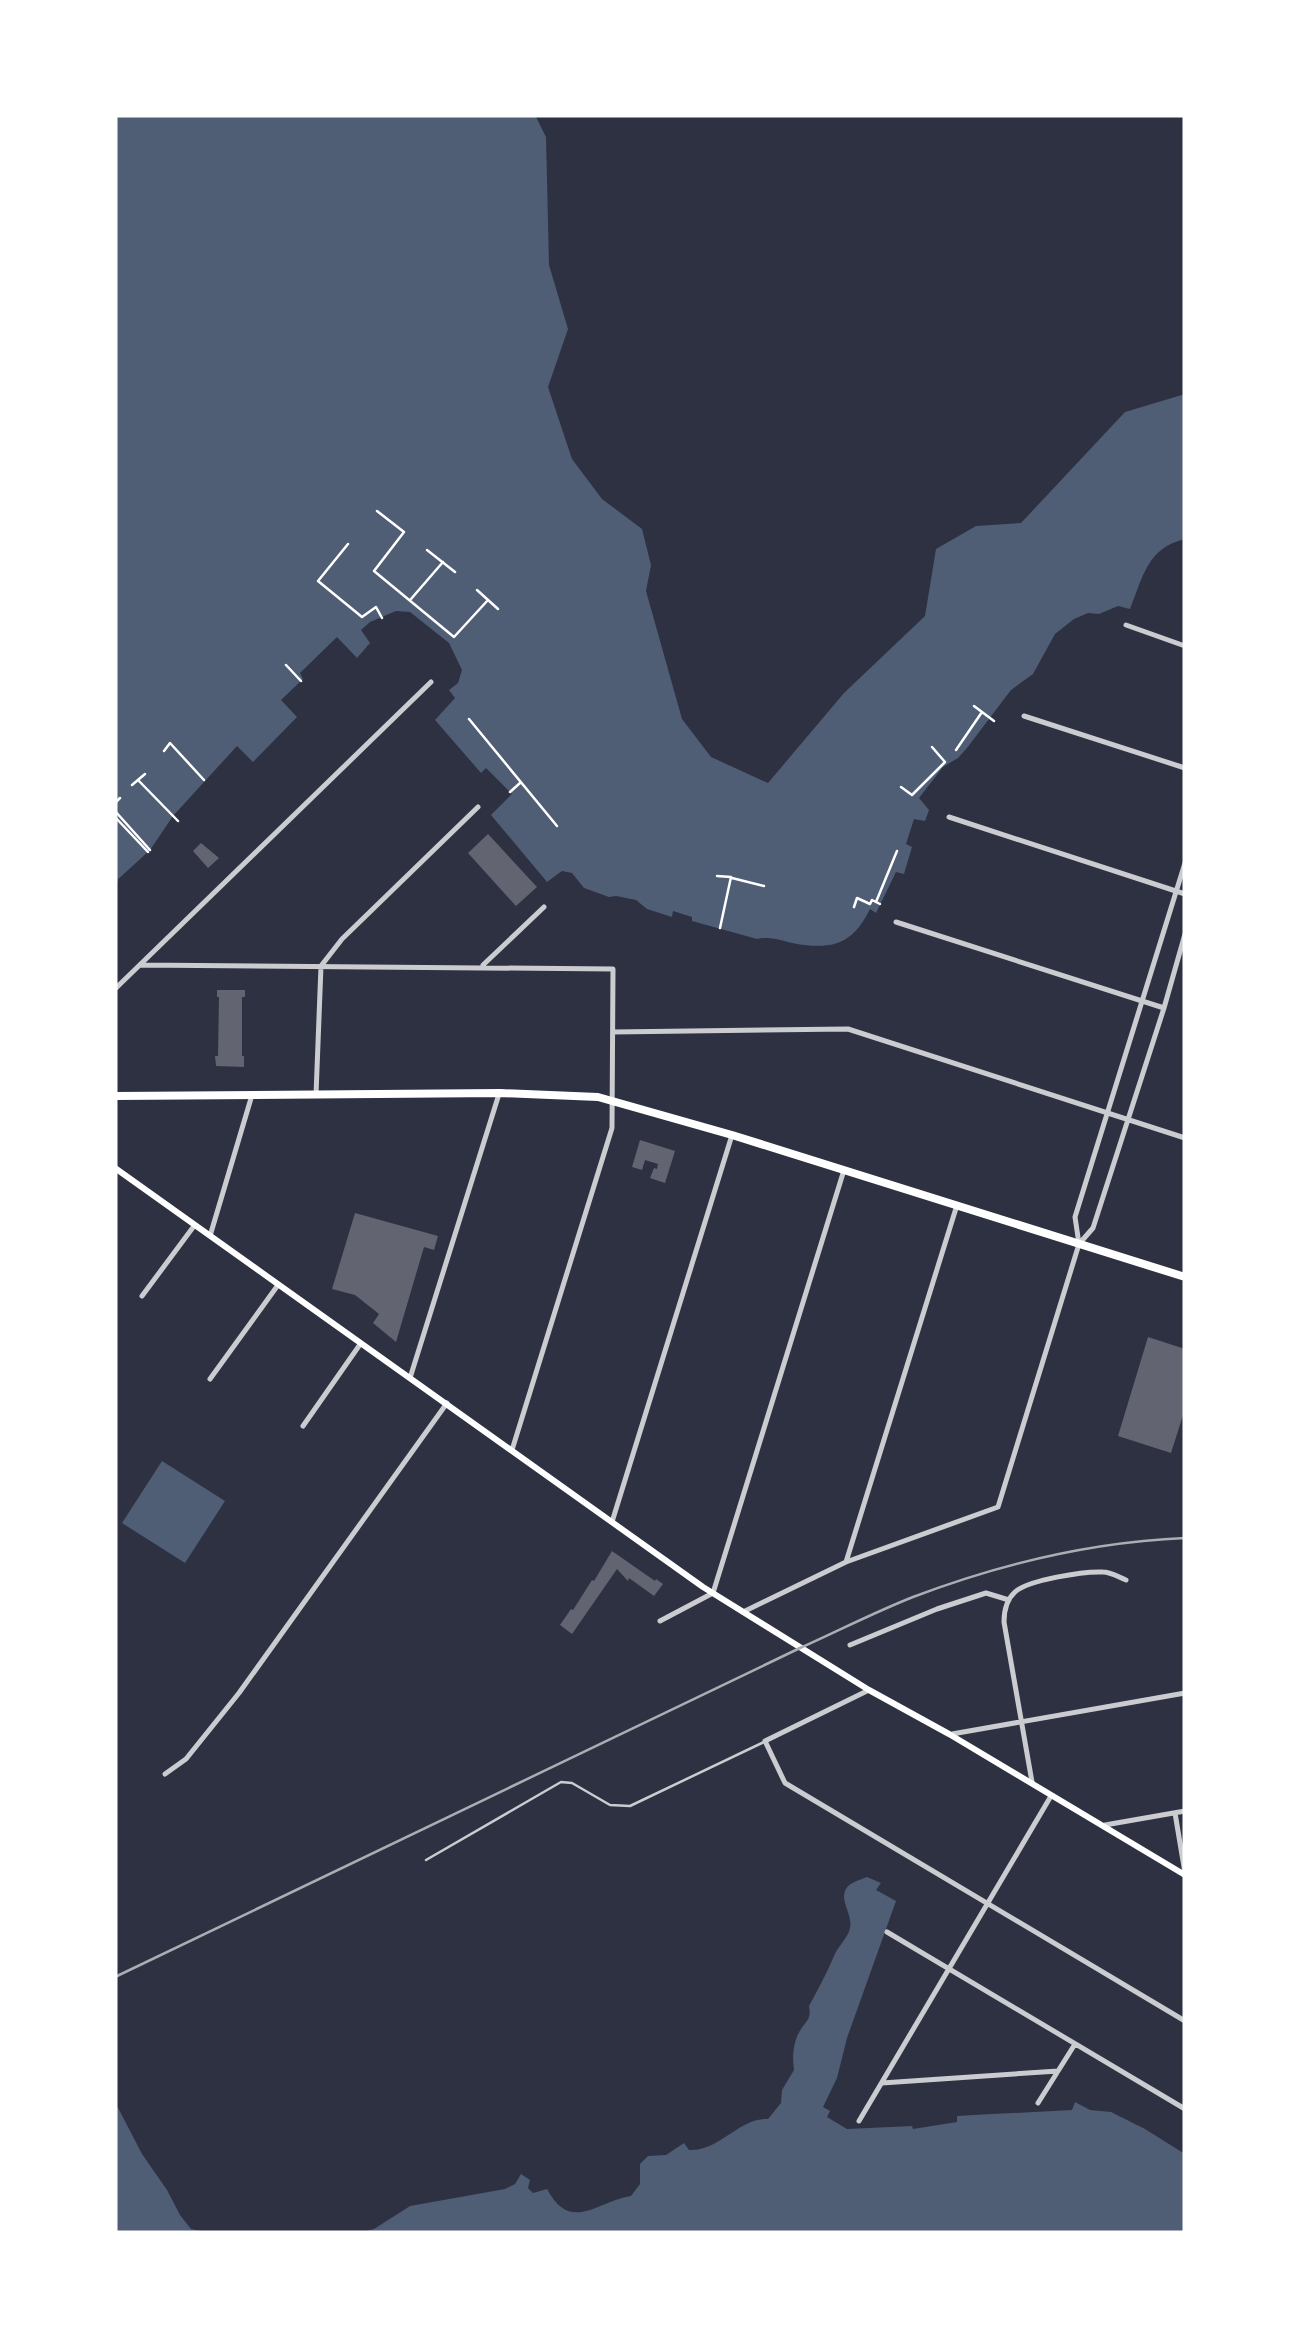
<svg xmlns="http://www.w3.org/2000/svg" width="1300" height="2348" viewBox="0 0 1300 2348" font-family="Figtree,sans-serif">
<rect width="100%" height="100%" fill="#2d3142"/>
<!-- water -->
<path fill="#4f5d75" d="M 115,115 L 535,115 L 546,137 L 549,265 L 568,329 L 548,387 L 572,459 L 602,499 L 642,529 L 651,565 L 646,591 L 682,719 L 711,757 L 768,783 L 844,693 L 925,616 L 936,549 L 976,526 L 1021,523 L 1125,412 L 1185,394 L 1185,539 C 1147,548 1143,577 1130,609 L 1118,606 L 1099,614 L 1088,613 L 1074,619 L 1055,634 L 1033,674 L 1011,690 L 967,748 L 958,758 L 943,767 L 919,798 L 929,810 L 925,821 L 914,819 L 906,844 L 912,847 L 904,874 L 896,872 L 876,913 L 870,909 C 855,939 839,949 805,945 C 788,944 774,935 757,939 L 692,921 L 692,917 L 673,911 L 672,917 L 647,909 L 636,900 L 616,896 L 609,897 L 584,888 L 572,873 L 562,871 L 547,882 L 491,815 L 512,794 L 486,768 L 481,773 L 435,720 L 455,698 L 449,690 L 458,683 L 462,670 L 449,643 L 410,612 L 396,611 L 370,622 L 361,630 L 370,643 L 357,658 L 337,637 L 300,673 L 303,679 L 281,700 L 297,717 L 253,762 L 237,746 L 173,816 L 150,850 L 115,882 Z
M 162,1461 L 225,1501 L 185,1563 L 122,1523 Z
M 867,1877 L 881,1883 L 876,1890 L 896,1901 L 847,2038 L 837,2078 L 823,2107 L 830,2111 L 827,2117 L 847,2129 L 912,2126 L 913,2129 L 957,2122 L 957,2116 C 994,2114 1033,2112 1072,2110 L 1075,2102 L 1090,2110 L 1111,2112 L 1145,2129 L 1185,2154 L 1185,2233 L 359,2233 L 374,2229 L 410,2206 L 505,2189 L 515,2184 L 521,2174 L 530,2180 L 528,2188 L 533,2193 L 547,2189 C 571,2234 597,2201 631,2196 L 640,2184 L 640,2164 L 648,2156 L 666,2155 L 684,2143 L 689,2150 C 719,2152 738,2118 768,2119 L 781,2103 L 782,2090 L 794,2070 C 792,2057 793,2041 801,2029 C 808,2019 811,2019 809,2006 C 818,1989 827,1973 834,1956 C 838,1946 848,1938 850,1928 C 853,1914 839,1901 846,1889 C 850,1882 860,1880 867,1877 Z
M 115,2102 L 142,2154 L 167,2190 L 180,2215 L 191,2229 L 210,2233 L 115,2233 Z"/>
<!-- building -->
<path fill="#626471" d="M 488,834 L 537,887 L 516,906 L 468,853 Z
M 201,843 L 219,858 L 208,868 L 193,851 Z
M 217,990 L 245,990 L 245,997 L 242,997 L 242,1056 L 244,1056 L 244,1067 L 216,1066 L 215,1056 L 218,1056 L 219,997 L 217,997 Z
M 640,1140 L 675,1151 L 665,1183 L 650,1178 L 654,1168 L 657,1169 L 658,1164 L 645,1160 L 642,1170 L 632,1167 Z
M 355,1213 L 438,1236 L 434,1250 L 424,1247 L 396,1342 L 373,1323 L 379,1314 L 355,1295 L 332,1289 Z
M 1148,1337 L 1185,1349 L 1185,1409 L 1171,1453 L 1118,1436 Z
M 612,1551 L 655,1581 L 656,1579 L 663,1584 L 654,1596 L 629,1578 L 628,1581 L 617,1569 L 572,1634 L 560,1625 L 571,1609 L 573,1610 L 592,1580 L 594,1581 Z"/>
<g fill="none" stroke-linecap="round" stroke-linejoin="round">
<!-- path -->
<path stroke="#fff" stroke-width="2.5" d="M 377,511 L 404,532 L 374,571 L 454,637 L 488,600
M 348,544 L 318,581 L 362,617 L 376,607 L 382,618
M 427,550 L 455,572
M 477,590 L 498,609
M 411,599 L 443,562
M 286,665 L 301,681
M 974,706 L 994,721
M 469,719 L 557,826
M 956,750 L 982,712
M 164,751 L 170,743 L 204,780
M 138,780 L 178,821
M 132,785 L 145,774
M 901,787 L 912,795 L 945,762 L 932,747
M 510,792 L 520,783
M 115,803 L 120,798
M 115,811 L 150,850
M 115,817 L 148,852
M 717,876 L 731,877 L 720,928
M 732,878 L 764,886
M 115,880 L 116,881
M 876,902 L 897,851
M 854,907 L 857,898 L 870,904 L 872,900 L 880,904"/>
<!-- service -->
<path stroke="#caccd0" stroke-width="2.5" d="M 426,1860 L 561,1782 L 572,1783 L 610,1805 L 630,1806 L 764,1742"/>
<!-- minor -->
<path stroke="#caccd0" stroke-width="5" d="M 1126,625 L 1185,646
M 1024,716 L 1185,768
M 949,817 L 1185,894
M 896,922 L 1164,1008
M 140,965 L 613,969 L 612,1128 L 512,1450
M 483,965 L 544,907
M 115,989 L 431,682
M 613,1032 L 848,1029 L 1185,1138
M 316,1095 L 321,966 L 342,939 L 478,807
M 210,1236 L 252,1095
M 1079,1244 L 1075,1217 L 1185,863
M 142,1296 L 194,1226
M 410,1378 L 499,1094
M 210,1379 L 278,1285
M 303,1426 L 361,1343
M 612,1522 L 732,1135
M 846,1562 L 957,1205
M 743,1612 L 846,1562 L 998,1507 L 1079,1244 L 1093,1228 L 1164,1008 L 1185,934
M 660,1621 L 713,1593 L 844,1170
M 850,1645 L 937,1609 L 986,1593 L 1009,1600
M 869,1690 L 765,1741 L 785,1783 L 1185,2021
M 952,1734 L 1185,1693
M 165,1774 L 186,1759 L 239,1693 L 447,1403
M 1032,1782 L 1004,1622 C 1004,1611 1006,1600 1015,1592 C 1028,1580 1084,1571 1103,1572 C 1111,1572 1118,1577 1126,1580
M 1175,1813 L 1185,1873
M 1105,1825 L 1185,1811
M 887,1932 L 1185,2109
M 882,2083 L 1058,2071
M 1038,2103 L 1075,2044
M 859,2121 L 1051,1796"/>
<!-- secondary -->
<path stroke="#fff" stroke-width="6" d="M 115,1168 L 703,1587 L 869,1690 L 949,1734 L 1185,1875"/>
<!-- primary -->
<path stroke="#fff" stroke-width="8" d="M 115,1096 L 500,1093 L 598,1097 L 732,1135 L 1185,1277"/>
<!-- rail -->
<path stroke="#abadb3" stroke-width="2.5" d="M 115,1977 L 800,1648 C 838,1631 875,1612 913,1597 C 1000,1564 1092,1542 1185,1538"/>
</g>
<!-- border -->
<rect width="1300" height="2348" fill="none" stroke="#ffffff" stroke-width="235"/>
</svg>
